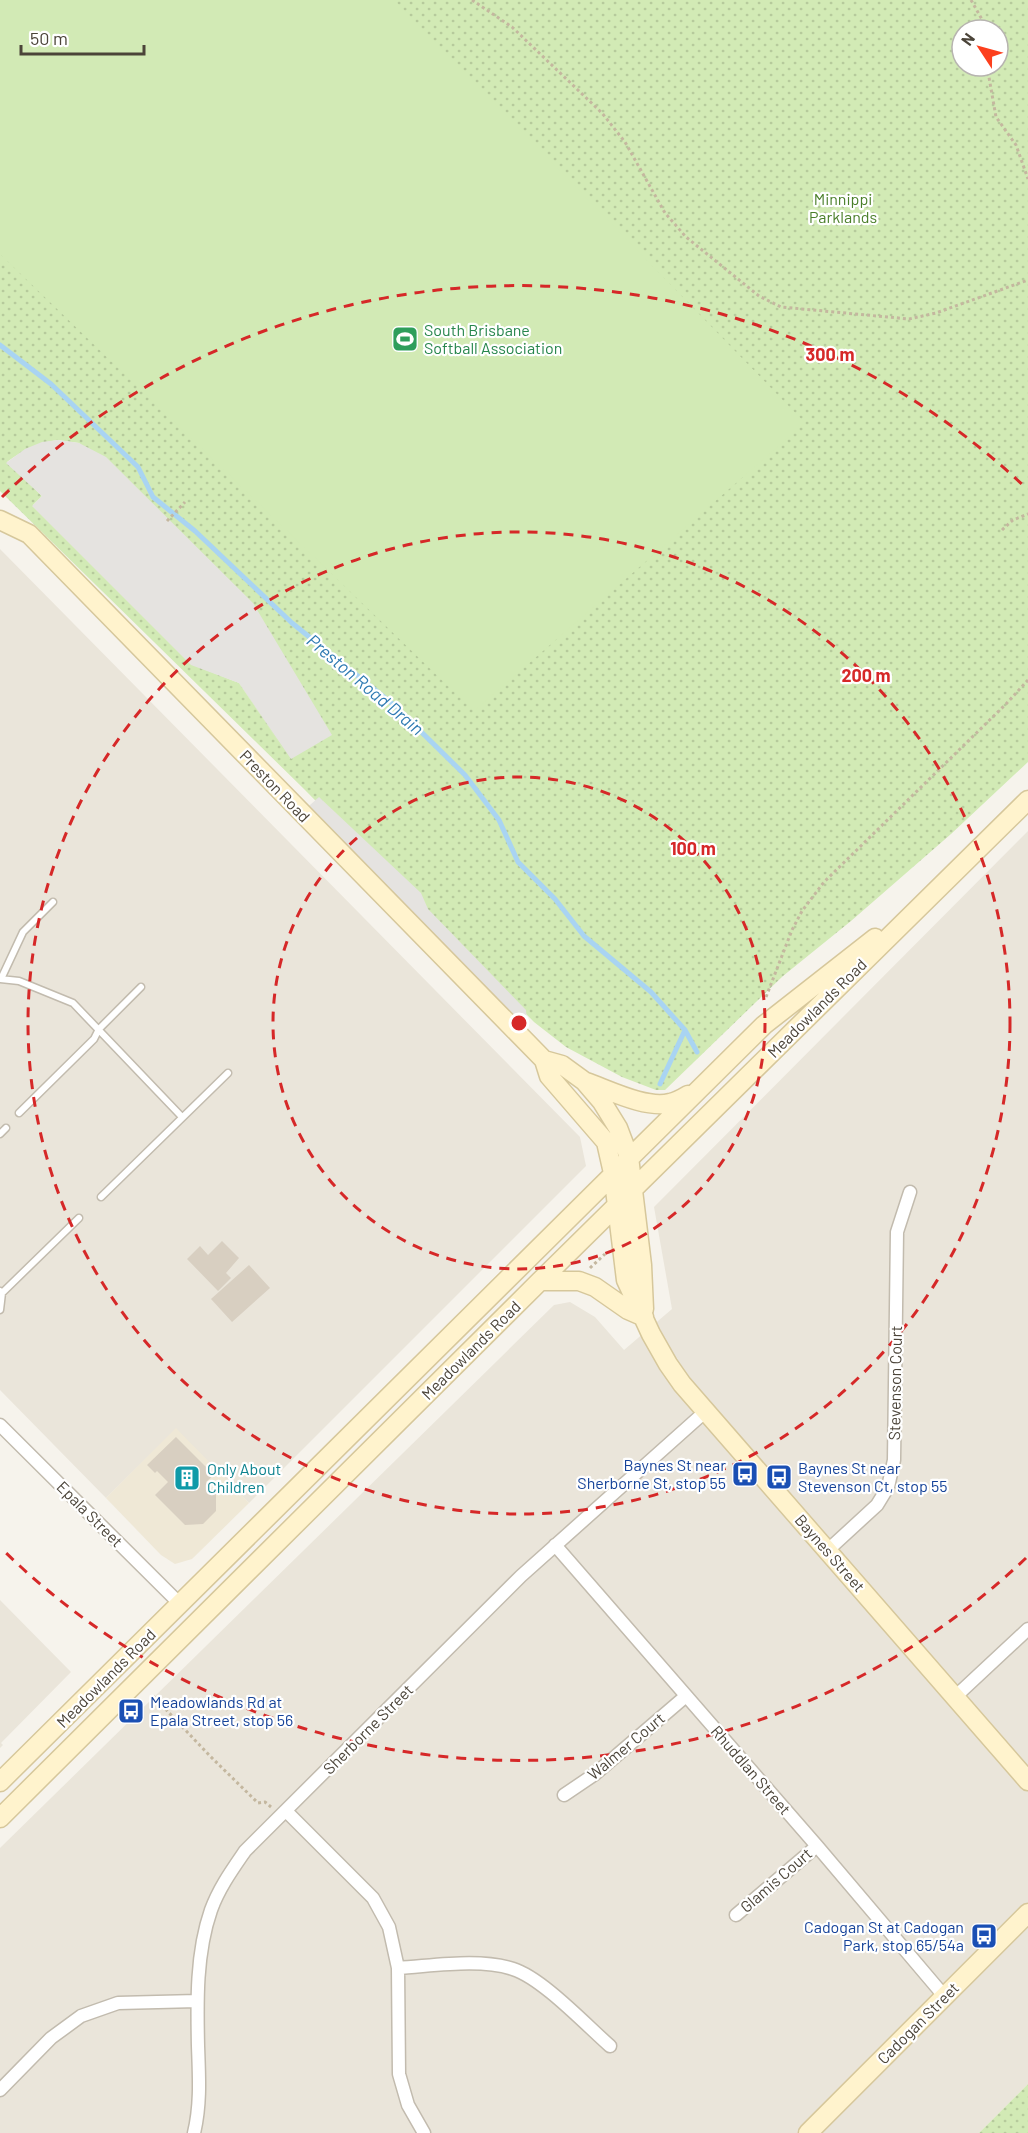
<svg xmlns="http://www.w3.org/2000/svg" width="1028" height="2133" viewBox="0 0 1028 2133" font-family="Barlow,sans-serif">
<defs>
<pattern id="park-dots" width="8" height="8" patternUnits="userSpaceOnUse" patternTransform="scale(1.5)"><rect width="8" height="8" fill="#d2eab5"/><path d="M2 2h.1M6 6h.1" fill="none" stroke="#b6ca9c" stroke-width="1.8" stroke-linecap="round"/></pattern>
</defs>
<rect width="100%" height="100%" fill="#f6f3ec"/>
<!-- residential -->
<path fill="#eae5da" d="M 0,549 L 580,1137 L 586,1166 L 249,1503 L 176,1429 L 106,1498 L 0,1390 Z
M 1028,831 L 1028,2084 L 979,2133 L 0,2133 L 0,1848 L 554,1305 L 570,1302 L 595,1317 L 624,1350 L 672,1309 L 654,1207 Z
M 0,1600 L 71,1672 L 1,1743 L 3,1745 L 0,1748 Z"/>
<!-- education -->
<path fill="#efe8d6" d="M 176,1428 L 249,1503 L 192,1559 L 175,1564 L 161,1555 L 106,1498 Z"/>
<!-- park -->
<path fill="url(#park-dots)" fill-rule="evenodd" d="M 383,0 L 1028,0 L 1028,762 L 951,834 L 851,921 L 783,976 L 665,1090 L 656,1090 L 622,1077 L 566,1047 L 534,1022 L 304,789 L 0,491 L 0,17 ZM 962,30 L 998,30 L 998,66 L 962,66 ZM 58,440 L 79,443 L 290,759 L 239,683 L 191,664 L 33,505 L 42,496 L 7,462 C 23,450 37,443 58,440 Z
M 1028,2084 L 1028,2133 L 979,2133 Z"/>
<!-- garden -->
<path fill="#d2eab5" d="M 0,0 L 394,0 L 805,423 L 474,711 L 0,254 Z"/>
<!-- parking -->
<path fill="#e5e3e0" d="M 58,440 L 79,443 L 106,457 L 253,603 L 332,735 L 291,759 L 239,683 L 191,665 L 32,506 L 42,496 L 6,463 L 25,449 L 42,442 Z
M 319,797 L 421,893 L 428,909 L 526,1010 L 529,1044 L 301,813 Z"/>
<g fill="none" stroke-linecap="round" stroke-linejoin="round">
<!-- stream -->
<path stroke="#a9d4f2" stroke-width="5" d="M 0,345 L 51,384 L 138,467 L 153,497 L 195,531 L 292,623 L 395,706 L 465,775 L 499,820 L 518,862 L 555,899 L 584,936 L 651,992 L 685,1030 L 697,1052
M 660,1084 L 685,1030"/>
</g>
<!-- building -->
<path fill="#d8cfc1" d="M 222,1241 L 239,1258 L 226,1273 L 231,1278 L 218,1291 L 187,1259 L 200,1246 L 208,1255 Z
M 249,1265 L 270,1288 L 232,1322 L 211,1299 Z
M 176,1437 L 214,1475 L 206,1482 L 216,1493 L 216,1511 L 203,1524 L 185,1525 L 155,1495 L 168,1482 L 157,1471 L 155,1473 L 147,1465 Z"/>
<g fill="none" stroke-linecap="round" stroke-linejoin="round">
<defs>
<path id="lane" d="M 0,979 L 19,981 L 73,1003 L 182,1117
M 1,979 L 23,932 L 53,902
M 19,1113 L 94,1039 L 99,1029 L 141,987
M 0,1134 L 6,1128
M 101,1197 L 228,1073
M 0,1291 L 2,1293 L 79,1218
M 0,1310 L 2,1293"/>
<path id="street" d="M 0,1425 L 180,1604
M 555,1545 L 817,1846 L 945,1997
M 828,1550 L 877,1505 L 888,1487 L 894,1460 L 897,1232 L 910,1192
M 955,1697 L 1028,1629
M 564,1795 L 595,1774 L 686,1696
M 286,1811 L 373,1898 L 389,1927 L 398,1968 L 399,2074 L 408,2105 L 424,2133
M 736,1915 L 817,1846
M 398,1968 C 433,1966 479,1958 513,1969 C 542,1978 586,2025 610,2046
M 0,2090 L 51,2038 L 81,2016 L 118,2003 L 197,2001
M 194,2133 C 201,2104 199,2075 198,2046 C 197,2002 196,1953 211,1910 C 219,1888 232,1870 245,1851 L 521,1576 L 707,1410"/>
<path id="secondary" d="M 0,520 L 29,534 L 544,1060 L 549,1076 L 606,1142 L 613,1173 L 626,1280 L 651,1334 L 668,1364 L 682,1384 L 1028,1781
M 544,1060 L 562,1065 L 584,1081 L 602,1102 L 618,1128 L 629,1157 L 642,1265 L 644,1309
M 586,1082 C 609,1090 646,1109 670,1103 C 676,1102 683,1098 688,1095
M 540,1281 L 579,1281 L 595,1287 L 628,1310 L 644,1317
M 0,1782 L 764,1025 L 875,938
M 0,1818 L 540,1281 L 1028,800
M 808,2133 L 1028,1913"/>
</defs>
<!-- lane casing -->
<use href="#lane" stroke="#c2bbae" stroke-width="9"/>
<!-- street casing -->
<use href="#street" stroke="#c2bbae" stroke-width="15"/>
<!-- secondary casing -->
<use href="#secondary" stroke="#d6c79b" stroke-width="21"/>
<!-- path -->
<path stroke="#c4b79f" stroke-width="3" stroke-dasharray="3 3" stroke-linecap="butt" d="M 472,0 L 512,27 L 602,113 L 625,142 L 665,213 L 686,237 L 759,296 L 781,307 L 909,319 L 936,313 L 1028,280
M 971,0 L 988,30
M 987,66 L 996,117 L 1016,145 L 1028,179
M 167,521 L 185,502
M 1002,530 L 1013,520 L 1028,514
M 766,997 L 792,930 L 802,911 L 824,882 L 1006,704 L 1028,680
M 590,1268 L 605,1254
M 153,1696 L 210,1756 L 258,1803 L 265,1802 L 271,1807"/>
<!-- lane -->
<use href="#lane" stroke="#fff" stroke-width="6"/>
<!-- street -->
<use href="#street" stroke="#fff" stroke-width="12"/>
<!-- secondary -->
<use href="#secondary" stroke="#fff3cd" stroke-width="18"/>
</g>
<!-- distance rings -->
<g fill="none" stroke="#d62828" stroke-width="3" stroke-dasharray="10 8">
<circle cx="519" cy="1023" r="246"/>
<circle cx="519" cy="1023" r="491"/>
<path d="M1026 1558A737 737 0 0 1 2 1549M2 497A737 737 0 0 1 1026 488"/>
</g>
<!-- icons -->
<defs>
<symbol id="stadium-square" viewBox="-11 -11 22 22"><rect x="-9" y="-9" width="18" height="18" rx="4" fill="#2e9e5b" stroke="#fff"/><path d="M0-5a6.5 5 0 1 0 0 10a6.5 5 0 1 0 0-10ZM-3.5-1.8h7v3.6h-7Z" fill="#fff"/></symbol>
<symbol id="bus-square" viewBox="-11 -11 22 22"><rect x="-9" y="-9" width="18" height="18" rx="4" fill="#1a4fb4" stroke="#fff"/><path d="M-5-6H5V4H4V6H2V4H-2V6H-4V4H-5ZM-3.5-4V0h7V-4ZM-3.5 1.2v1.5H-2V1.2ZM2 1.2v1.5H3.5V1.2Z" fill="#fff"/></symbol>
<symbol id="building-square" viewBox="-11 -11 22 22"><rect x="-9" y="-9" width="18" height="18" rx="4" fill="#0f9aa8" stroke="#fff"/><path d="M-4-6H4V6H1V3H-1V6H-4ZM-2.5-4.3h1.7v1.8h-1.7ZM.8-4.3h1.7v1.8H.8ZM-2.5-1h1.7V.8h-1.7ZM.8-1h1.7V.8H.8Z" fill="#fff"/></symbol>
</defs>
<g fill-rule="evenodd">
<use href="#stadium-square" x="390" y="324" width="30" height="30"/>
<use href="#bus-square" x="730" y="1459" width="30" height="30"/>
<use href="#bus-square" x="764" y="1462" width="30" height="30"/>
<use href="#building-square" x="172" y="1463" width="30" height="30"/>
<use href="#bus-square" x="116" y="1696" width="30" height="30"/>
<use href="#bus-square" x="969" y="1921" width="30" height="30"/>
</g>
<g text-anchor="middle" stroke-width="4.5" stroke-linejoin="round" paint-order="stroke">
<!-- park labels -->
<g font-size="16" fill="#4a7f2a" stroke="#fff">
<text x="843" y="205">Minnippi<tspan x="843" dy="18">Parklands</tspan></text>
</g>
<!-- leisure labels -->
<g font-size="16" fill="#27864d" stroke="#fff" text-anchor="start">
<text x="424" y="336">South Brisbane<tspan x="424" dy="18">Softball Association</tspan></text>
</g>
<!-- street labels -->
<g font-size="16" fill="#4b4439" stroke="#fff">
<text transform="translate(275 786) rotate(46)" y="6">Preston Road</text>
<text transform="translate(817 1008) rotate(-45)" y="6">Meadowlands Road</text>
<text transform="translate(471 1350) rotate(-45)" y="6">Meadowlands Road</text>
<text transform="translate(895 1383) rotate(-89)" y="6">Stevenson Court</text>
<text transform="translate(90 1514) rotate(45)" y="6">Epala Street</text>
<text transform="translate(830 1553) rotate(49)" y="6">Baynes Street</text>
<text transform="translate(106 1678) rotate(-45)" y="6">Meadowlands Road</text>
<text transform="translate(368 1729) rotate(-45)" y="6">Sherborne Street</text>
<text transform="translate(626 1746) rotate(-40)" y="6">Walmer Court</text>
<text transform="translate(751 1770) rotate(49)" y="6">Rhuddlan Street</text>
<text transform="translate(776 1880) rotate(-41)" y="6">Glamis Court</text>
<text transform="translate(918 2023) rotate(-45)" y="6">Cadogan Street</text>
</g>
<!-- transit labels -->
<g font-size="16" fill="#164399" stroke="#fff" text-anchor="end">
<text x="726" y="1471">Baynes St near<tspan x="726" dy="18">Sherborne St, stop 55</tspan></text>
<text x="798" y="1474" text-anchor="start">Baynes St near<tspan x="798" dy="18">Stevenson Ct, stop 55</tspan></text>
<text x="150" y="1708" text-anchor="start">Meadowlands Rd at<tspan x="150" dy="18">Epala Street, stop 56</tspan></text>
<text x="964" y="1933">Cadogan St at Cadogan<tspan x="964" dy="18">Park, stop 65/54a</tspan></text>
</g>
<!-- culture labels -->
<g font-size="16" fill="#0d838f" stroke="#fff" text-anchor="start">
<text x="207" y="1475">Only About<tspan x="207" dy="18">Children</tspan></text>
</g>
<!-- water labels -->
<g font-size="18" font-style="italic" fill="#2e7ab2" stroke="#fff">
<text transform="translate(365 685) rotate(40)" y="6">Preston Road Drain</text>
</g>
</g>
<circle cx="519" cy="1023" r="9" fill="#d62828" stroke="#fff" stroke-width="3"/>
<g font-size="18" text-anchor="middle" font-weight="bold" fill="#d62828" stroke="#fff" stroke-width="4.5" stroke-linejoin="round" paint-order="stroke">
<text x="830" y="361">300 m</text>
<text x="866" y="682">200 m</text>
<text x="693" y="855">100 m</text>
</g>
<!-- north arrow -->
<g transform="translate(980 48) rotate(306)"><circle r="28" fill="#ffffff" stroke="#b7b4b0" stroke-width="1.5"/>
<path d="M0-4.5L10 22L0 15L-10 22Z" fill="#fc3f1d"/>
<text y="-9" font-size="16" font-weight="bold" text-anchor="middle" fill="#4b4439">N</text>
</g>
<!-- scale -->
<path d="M21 45v9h123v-9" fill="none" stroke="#4b4439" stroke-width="3"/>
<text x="30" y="45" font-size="18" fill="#4b4439" stroke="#ffffff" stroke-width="4.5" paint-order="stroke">50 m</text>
</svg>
